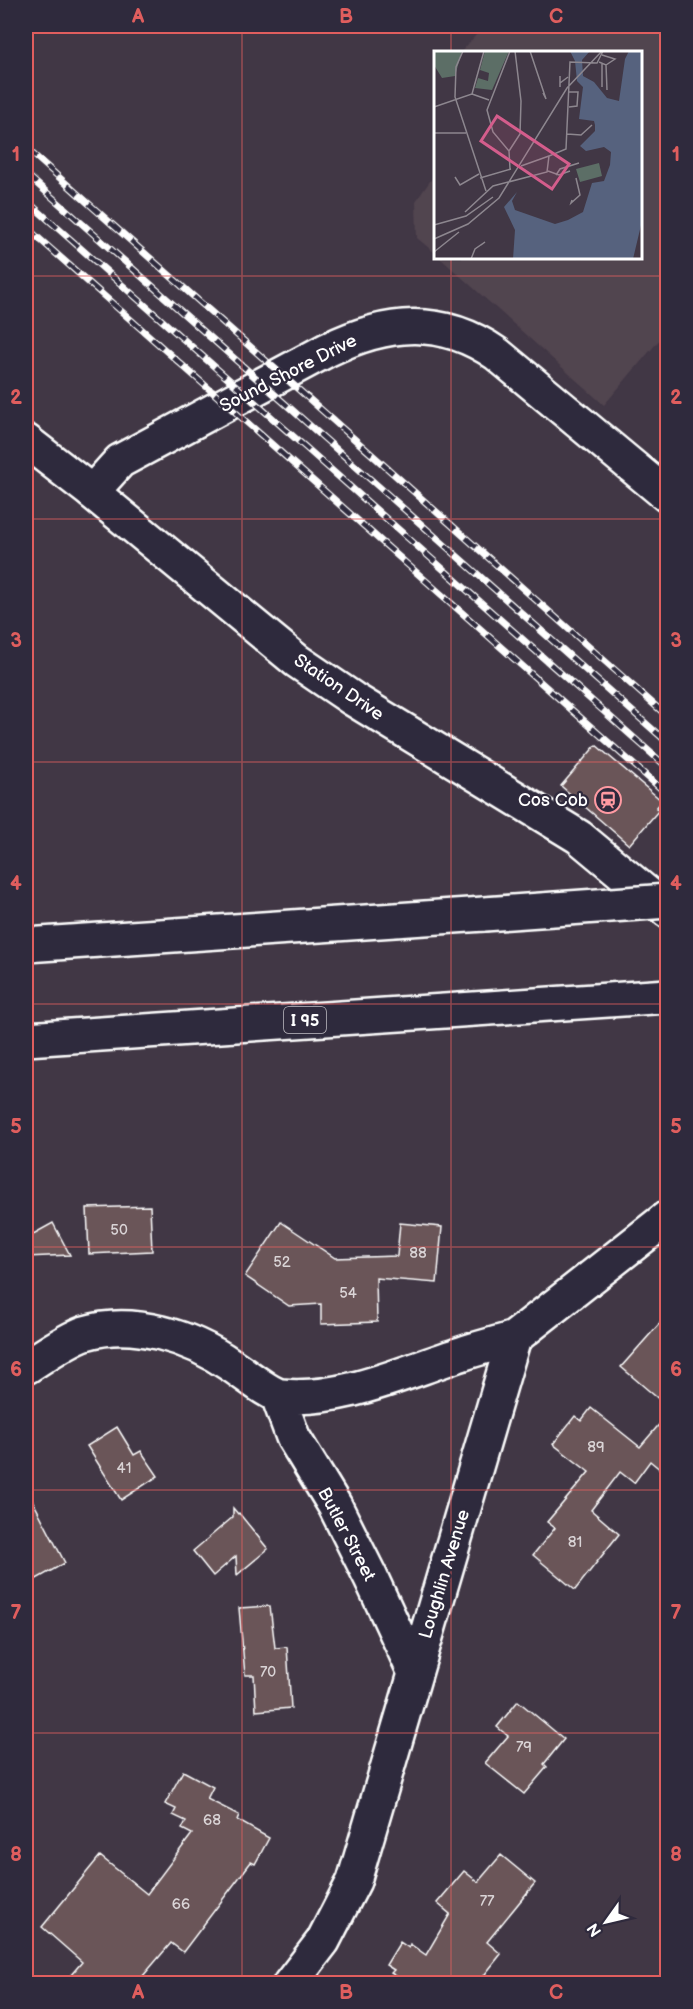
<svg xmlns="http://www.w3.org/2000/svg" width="693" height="2009" viewBox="0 0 693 2009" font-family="'Balsamiq Sans',sans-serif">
<rect width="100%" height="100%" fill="#413745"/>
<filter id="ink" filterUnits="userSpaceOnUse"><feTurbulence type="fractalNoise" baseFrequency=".0167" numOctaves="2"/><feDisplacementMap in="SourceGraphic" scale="12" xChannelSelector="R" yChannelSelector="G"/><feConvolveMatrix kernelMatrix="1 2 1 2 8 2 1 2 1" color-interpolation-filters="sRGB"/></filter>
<g filter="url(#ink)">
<!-- built -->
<path fill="#51444f" d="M 484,26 L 667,26 L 667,331 L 604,405 L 440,258 L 640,258 L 640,52 L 461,52 Z
M 435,174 L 435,253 L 417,238 L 416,201 Z"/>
<!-- building -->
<path fill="#6a5559" stroke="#fff" stroke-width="1.5" d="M 596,745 L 662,801 L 656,808 L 659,810 L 629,845 L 561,786 Z
M 150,1206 L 152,1251 L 89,1254 L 87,1208 Z
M 281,1222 L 335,1258 L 397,1256 L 400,1223 L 442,1227 L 437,1283 L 376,1278 L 377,1322 L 321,1324 L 321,1304 L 289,1306 L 245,1276 Z
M 53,1223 L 70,1255 L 26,1257 L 26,1238 Z
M 668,1314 L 668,1407 L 621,1367 Z
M 591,1408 L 640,1447 L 668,1414 L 668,1476 L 650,1461 L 634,1483 L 620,1472 L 591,1510 L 619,1534 L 575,1590 L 533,1555 L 555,1528 L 547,1522 L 589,1472 L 553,1444 L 575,1416 L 581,1421 Z
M 117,1427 L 134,1455 L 141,1451 L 158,1476 L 121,1500 L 87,1446 Z
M 26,1488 L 65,1563 L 26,1585 Z
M 233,1508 L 238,1514 L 239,1513 L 268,1549 L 237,1575 L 236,1556 L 213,1576 L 193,1551 L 233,1517 Z
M 270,1606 L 275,1648 L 287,1647 L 291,1708 L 256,1711 L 254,1675 L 245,1675 L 239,1608 Z
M 518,1701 L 564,1739 L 544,1764 L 547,1767 L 524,1794 L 485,1763 L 508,1736 L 497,1727 Z
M 183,1771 L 213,1787 L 207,1799 L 239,1815 L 237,1820 L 269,1838 L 255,1864 L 251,1862 L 183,1952 L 171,1943 L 137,1983 L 64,1983 L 82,1962 L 42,1927 L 100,1856 L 147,1894 L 192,1834 L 182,1829 L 186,1821 L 173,1815 L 176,1809 L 165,1804 Z
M 501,1855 L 535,1883 L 487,1942 L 501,1954 L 478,1983 L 407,1983 L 391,1973 L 394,1970 L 386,1965 L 400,1942 L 409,1948 L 410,1944 L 426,1955 L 450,1914 L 437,1903 L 464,1871 L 478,1882 Z"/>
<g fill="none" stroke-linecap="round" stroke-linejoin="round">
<defs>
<path id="minor" d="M 92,492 L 297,661 L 353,699 L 579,837 L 668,911
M 26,1367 C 42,1357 67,1339 85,1333 C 133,1318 191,1337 231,1365 C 241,1371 272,1396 281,1396 C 342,1402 404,1372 461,1354 C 478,1348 496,1344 514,1338
M 278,1396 L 293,1437 L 335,1506 L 371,1578 L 415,1673
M 290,1984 L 323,1941 L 354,1881 L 514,1338 L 668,1217"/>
<path id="secondary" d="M 26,441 L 92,492 L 120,461 L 327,350 C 386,321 441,315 497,354 L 668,496"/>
<path id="motorway" d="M 26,945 L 484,914
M 26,1039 L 668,996"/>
</defs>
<!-- minor casing -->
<use href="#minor" stroke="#fff" stroke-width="38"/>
<!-- secondary casing -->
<use href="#secondary" stroke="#fff" stroke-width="38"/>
<!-- motorway casing -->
<use href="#motorway" stroke="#fff" stroke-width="38"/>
<!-- minor -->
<use href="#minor" stroke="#2f2a3d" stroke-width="33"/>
<!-- secondary -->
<use href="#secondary" stroke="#2f2a3d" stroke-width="33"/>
<!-- motorway -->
<use href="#motorway" stroke="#2f2a3d" stroke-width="33"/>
<defs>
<path id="rail" d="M 26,148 L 668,717
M 26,174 L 668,743
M 26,200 L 668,768
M 26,227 L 668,795"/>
</defs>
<!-- rail casing -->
<use href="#rail" stroke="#fff" stroke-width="7"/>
<!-- rail -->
<use href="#rail" stroke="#2f2a3d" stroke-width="4.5" stroke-dasharray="14" stroke-linecap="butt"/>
<defs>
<path id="motorway-bridge" d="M 484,914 L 668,901"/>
</defs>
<!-- motorway-bridge casing -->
<use href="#motorway-bridge" stroke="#fff" stroke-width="38" stroke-linecap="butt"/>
<!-- motorway-bridge -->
<use href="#motorway-bridge" stroke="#2f2a3d" stroke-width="33"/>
</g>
</g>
<!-- grid -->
<path fill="none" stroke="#e05e5e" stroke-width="1.5" stroke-opacity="0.55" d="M 242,26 L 242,1984M 451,26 L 451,52M 451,258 L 451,1984M 26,276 L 668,276M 26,519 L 668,519M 26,762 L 668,762M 26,1004 L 668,1004M 26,1247 L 668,1247M 26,1490 L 668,1490M 26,1733 L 668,1733"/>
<!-- icons -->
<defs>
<symbol id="station-ring" viewBox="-11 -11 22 22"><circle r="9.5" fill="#2f2a3d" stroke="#ff9aa2" stroke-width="1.5"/><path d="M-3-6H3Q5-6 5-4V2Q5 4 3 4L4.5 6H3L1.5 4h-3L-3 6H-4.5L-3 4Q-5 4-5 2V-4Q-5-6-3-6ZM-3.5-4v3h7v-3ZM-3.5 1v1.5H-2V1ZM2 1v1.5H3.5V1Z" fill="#ff9aa2"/></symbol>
</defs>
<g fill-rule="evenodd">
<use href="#station-ring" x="593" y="785" width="30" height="30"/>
</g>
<g text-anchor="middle" stroke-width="4.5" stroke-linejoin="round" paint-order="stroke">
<!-- number labels -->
<g font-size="15" fill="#dad4d6">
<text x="119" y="1235">50</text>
<text x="418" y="1258">88</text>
<text x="282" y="1267">52</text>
<text x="348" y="1298">54</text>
<text x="596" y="1452">89</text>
<text x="124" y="1473">41</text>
<text x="575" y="1547">81</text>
<text x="268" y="1677">70</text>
<text x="524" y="1752">79</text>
<text x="212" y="1825">68</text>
<text x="487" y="1906">77</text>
<text x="181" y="1909">66</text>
</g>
<!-- shield labels -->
<rect fill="#2f2a3d" stroke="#c1bfc5" stroke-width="1.5" x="284" y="1007" width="42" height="26" rx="4.5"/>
<g font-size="16" font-weight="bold" fill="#fff">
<text x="305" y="1026">I 95</text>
</g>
<!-- street labels -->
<g font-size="18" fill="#fff" stroke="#2f2a3d">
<text transform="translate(288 373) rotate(-27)" y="6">Sound Shore Drive</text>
<text transform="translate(339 687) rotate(34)" y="6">Station Drive</text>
<text transform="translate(347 1534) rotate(62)" y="6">Butler Street</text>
<text transform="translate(444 1574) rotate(-73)" y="6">Loughlin Avenue</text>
</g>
<!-- poi labels -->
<g font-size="18" fill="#fff" stroke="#2f2a3d" text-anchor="end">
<text x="588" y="806">Cos Cob</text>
</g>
</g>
<!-- overview -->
<g transform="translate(434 51)">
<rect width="208" height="208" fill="#413745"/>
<path d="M 0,0 L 28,0 L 21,25 L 8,27 L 0,14 ZM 51,0 L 75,0 L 58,39 L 41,37 L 44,27 L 54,30 L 55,22 L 46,19 ZM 165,112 L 168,125 L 146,131 L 142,118 Z" fill="#5c6e66"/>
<path d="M 136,0 L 156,0 L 148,9 L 149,25 L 160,31 L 173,47 L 185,50 L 191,8 L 195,0 L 208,0 L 208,170 L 199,208 L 79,208 L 81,179 L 70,156 L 83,141 L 78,150 L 81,159 L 121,173 L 134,169 L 149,161 L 158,132 L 170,130 L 176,114 L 177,101 L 170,96 L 152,100 L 146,95 L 161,80 L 161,74 L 160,70 L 145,68 L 149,36 L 143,30 L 141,10 Z" fill="#56627e"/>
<path fill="none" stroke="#8d878f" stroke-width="1.5" d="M 29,0 L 22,16 L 21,46 L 52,140M 76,0 L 53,59 L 59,81 L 75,100 L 76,118M 96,0 L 112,48 L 109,42M 165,11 L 172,14 L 181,8 L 168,4M 168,13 L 168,36M 172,14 L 173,39M 126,36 L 126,25 L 126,32 L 134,26M 135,41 L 144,41 L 143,55 L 135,56M 38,43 L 55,49M 0,56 L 38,43 L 50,0M 0,82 L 32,82M 133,83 L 147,84 L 158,74M 75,100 L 86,83 L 87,50 L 81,0M 87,115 L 115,105M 114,120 L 125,124 L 136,120M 122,124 L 126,118 L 145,112M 21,126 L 26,134 L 45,123M 46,127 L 77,118M 138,149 L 137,152 L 146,144 L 142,127M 31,161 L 59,135 L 113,121 L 115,105 L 132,98 L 136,11 L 163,12 L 169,0M 0,174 L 32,165 L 59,146M 0,188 L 34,173 L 65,147 L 133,37 L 168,0M 0,201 L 25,181M 37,208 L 41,198 L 51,191 L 47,194"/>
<path fill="#d45d8c" fill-opacity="0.15" stroke="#d45d8c" stroke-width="3" d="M 63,65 L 135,113 L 118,138 L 47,90 Z"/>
<rect width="208" height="208" fill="none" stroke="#fff" stroke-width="3"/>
</g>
<!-- margin -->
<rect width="693" height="2009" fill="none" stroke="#2f2a3d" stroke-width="66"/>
<!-- north arrow -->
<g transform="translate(606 1922) rotate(236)" stroke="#2f2a3d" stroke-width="4.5" paint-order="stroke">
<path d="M0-4.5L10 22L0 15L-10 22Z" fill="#ffffff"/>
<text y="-9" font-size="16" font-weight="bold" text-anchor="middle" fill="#ffffff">N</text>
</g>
<rect x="33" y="33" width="627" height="1943" fill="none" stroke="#e05e5e" stroke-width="2"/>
<g font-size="20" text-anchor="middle" font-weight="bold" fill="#e05e5e">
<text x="138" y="23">A</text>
<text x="346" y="23">B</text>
<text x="556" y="23">C</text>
<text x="16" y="161">1</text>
<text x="676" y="161">1</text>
<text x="16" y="404">2</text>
<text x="676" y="404">2</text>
<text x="16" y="647">3</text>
<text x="676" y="647">3</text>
<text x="16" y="890">4</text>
<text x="676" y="890">4</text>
<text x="16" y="1133">5</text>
<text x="676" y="1133">5</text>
<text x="16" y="1376">6</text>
<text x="676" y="1376">6</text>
<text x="16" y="1619">7</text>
<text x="676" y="1619">7</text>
<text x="16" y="1861">8</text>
<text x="676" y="1861">8</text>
<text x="138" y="1999">A</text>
<text x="346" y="1999">B</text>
<text x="556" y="1999">C</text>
</g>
</svg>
